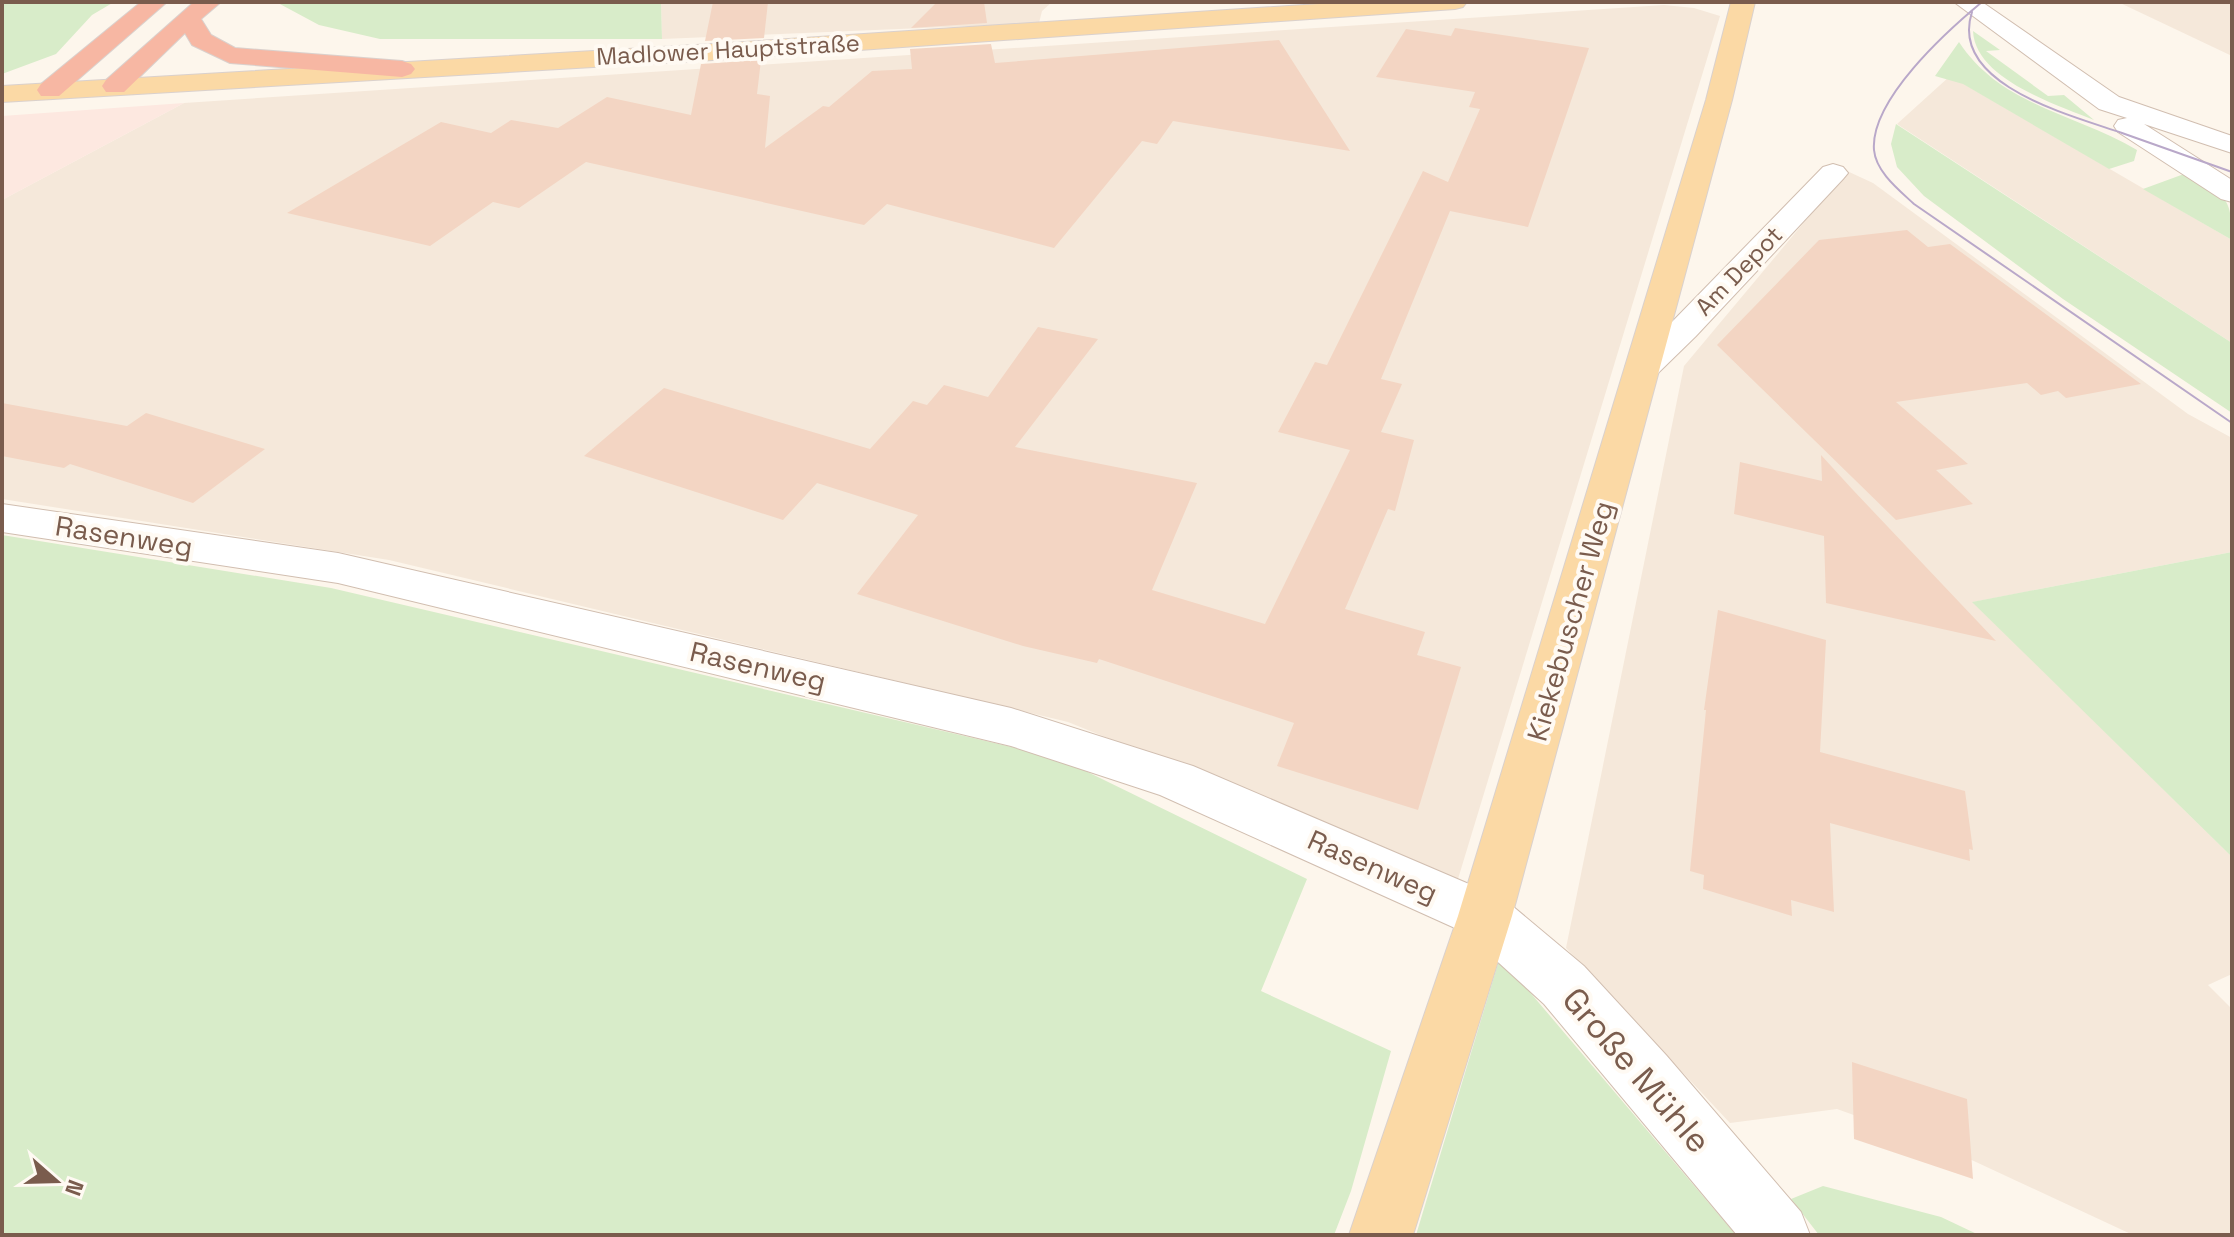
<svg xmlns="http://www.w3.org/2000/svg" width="2234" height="1237" viewBox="0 0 2234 1237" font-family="'Space Grotesk',sans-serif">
<rect width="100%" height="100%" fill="#fdf6ec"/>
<!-- residential -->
<path fill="#f5e8da" d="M 661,2 L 1052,2 L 1042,11 L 1039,23 L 662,39 Z
M 2118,2 L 2232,2 L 2232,56 Z
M 1664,5 L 1694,8 L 1720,16 L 1458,879 L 1068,722 L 389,560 L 2,499 L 2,200 L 184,103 Z
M 1950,76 L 2232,240 L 2232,343 L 1897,124 Z
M 1847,171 L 1873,183 L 2188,414 L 2232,438 L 2232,552 L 1973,602 L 2232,857 L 2232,974 L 2208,985 L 2232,1009 L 2232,1235 L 2133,1235 L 1948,1149 L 1837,1109 L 1730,1123 L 1566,948 L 1684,366 Z"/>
<!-- commercial -->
<path fill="#fde8e0" d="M 184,103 L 2,200 L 2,116 Z"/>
<!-- green -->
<path fill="#d8ecc9" d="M 2,2 L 114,2 L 92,15 L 56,54 L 2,74 Z
M 661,2 L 662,39 L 380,39 L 319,25 L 278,3 Z
M 1973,31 L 2000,50 L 1986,51 L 2048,96 L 2064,95 L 2094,120 C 2057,105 1975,79 1973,31 Z
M 1959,42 C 2001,106 2074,113 2137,150 L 2134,161 L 2109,169 L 1963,84 L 1935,76 Z
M 1896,124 L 2232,343 L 2232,413 L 2063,299 L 1924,196 L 1897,167 L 1891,144 Z
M 2184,174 C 2224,197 2232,192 2232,240 L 2143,189 Z
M 2,535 L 331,588 L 1059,758 L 1307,879 L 1261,991 L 1391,1051 L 1351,1191 L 1334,1235 L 2,1235 Z
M 2232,552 L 2232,857 L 1972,602 Z
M 1500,957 L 1736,1235 L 1416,1235 Z
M 1823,1186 L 1941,1217 L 1979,1235 L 1819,1235 L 1791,1199 Z"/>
<!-- building -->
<path fill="#f3d5c3" d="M 713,2 L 768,2 L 764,38 L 705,41 Z
M 937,2 L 984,2 L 987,23 L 911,28 Z
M 1455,28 L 1589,48 L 1528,227 L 1450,211 L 1381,379 L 1402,384 L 1381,432 L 1414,440 L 1395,511 L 1388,509 L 1345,609 L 1425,632 L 1417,655 L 1461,667 L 1418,810 L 1277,766 L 1294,723 L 1099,659 L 1097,663 L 1023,646 L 857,594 L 918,515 L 817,483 L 783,520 L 584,456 L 664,388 L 870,449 L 913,401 L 927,405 L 944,385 L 988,397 L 1038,327 L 1098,339 L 1015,447 L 1197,483 L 1152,590 L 1265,624 L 1350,450 L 1278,432 L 1315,362 L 1327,365 L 1423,171 L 1448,182 L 1480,109 L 1469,107 L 1475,92 L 1376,77 L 1406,29 L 1451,36 Z
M 1279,40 L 1350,151 L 1173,121 L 1157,144 L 1142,141 L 1054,248 L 887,204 L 864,225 L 586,162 L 519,208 L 493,202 L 430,246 L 287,213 L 441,122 L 491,133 L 511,120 L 558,128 L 607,97 L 691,115 L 701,64 L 761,60 L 757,94 L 770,96 L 765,148 L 823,106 L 829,107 L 872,71 L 912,69 L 910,49 L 991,44 L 995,63 Z
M 1907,230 L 1928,247 L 1950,244 L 2141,384 L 2066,398 L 2058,391 L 2041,395 L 2027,383 L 1896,402 L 1968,464 L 1936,470 L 1973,504 L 1896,520 L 1717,345 L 1819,240 Z
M 2,403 L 127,426 L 146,413 L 265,449 L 193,503 L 70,464 L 64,468 L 2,456 Z
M 1821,455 L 1853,490 L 1996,641 L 1826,603 L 1824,536 L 1734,514 L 1740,462 L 1822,481 Z
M 1718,610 L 1826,640 L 1820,752 L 1965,791 L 1973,850 L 1969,849 L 1970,861 L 1830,823 L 1834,912 L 1791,900 L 1792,916 L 1703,889 L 1704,875 L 1690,871 L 1706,710 L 1704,710 Z
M 1852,1062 L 1967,1099 L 1973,1179 L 1854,1139 Z"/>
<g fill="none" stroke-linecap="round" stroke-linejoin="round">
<defs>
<path id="minor" d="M 1954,2 L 1982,2 L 2119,97 L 2232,136 L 2232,153 L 2144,124 L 2232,180 L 2232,202 L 2221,199 L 2118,132 L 2114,126 L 2118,120 L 2127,118 L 2099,109 Z
M 1833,164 L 1843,167 L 1848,173 L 1843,179 L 1696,336 L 1656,375 L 1643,378 L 1630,375 L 1625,367 L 1630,359 L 1672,322 L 1823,167 Z
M 2,504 L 338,553 L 1011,708 L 1193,766 L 1504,899 L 1584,966 L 1666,1055 L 1801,1212 L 1810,1235 L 1737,1235 L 1544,1004 L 1466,933 L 1160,795 L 1011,746 L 338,583 L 2,532 Z"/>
<path id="major" d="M 1349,2 L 1467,2 L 1463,7 L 1455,9 L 713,60 L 2,102 L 2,86 L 713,44 Z
M 1731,2 L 1755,2 L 1732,100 L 1512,916 L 1413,1235 L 1349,1235 L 1458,916 L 1706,100 Z"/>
<path id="highway" d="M 141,2 L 167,2 L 59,96 L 41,96 L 37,90 L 41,84 Z
M 194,2 L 221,2 L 201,19 L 211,35 L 235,48 L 402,61 L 411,64 L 415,69 L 411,74 L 402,77 L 230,63 L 192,45 L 185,33 L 124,92 L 106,92 L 102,86 L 106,80 Z"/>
</defs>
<!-- minor casing -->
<use href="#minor" stroke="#d1beb0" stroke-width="2"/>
<!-- major casing -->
<use href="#major" stroke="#dad1cd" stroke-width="2"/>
<!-- highway casing -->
<use href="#highway" stroke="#dad1cd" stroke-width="2"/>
<!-- minor -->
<use href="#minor" fill="#fff" fill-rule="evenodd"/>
<!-- major -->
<use href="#major" fill="#fbd9a5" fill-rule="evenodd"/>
<!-- highway -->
<use href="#highway" fill="#f7b7a3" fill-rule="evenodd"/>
<!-- tram -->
<path stroke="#b9a8c9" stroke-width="2" d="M 1982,2 C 1947,31 1870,100 1874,150 C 1876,172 1899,190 1914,204 L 2232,423
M 1972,12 C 1948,85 2073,116 2122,133 C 2159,146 2195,159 2232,172"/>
</g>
<g text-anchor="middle" stroke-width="8" stroke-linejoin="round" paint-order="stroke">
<!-- far-street labels -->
<g font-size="24" fill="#7a5c4d" stroke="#fffaf3">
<text transform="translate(728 50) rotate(-3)" y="8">Madlower Hauptstraße</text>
<text transform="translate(1739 271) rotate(-46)" y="8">Am Depot</text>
</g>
<!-- street labels -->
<g font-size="28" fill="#7a5c4d" stroke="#fffaf3">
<text transform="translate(124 536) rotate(9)" y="10">Rasenweg</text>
<text transform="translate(1570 621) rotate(-74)" y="10">Kiekebuscher Weg</text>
<text transform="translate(758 666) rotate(13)" y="10">Rasenweg</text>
<text transform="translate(1373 866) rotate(24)" y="10">Rasenweg</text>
</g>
<!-- near-street labels -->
<g font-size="34" fill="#7a5c4d" stroke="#fffaf3">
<text transform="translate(1637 1070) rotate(49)" y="12">Große Mühle</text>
</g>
</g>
<!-- border -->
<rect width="2234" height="1237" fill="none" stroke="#7a5c4d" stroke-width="8"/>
<!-- north arrow -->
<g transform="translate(56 1181) rotate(110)" stroke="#fffaf3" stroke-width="6" paint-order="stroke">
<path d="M0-6L14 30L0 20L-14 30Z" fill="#7a5c4d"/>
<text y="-12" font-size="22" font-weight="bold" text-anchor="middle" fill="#7a5c4d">N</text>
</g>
</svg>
